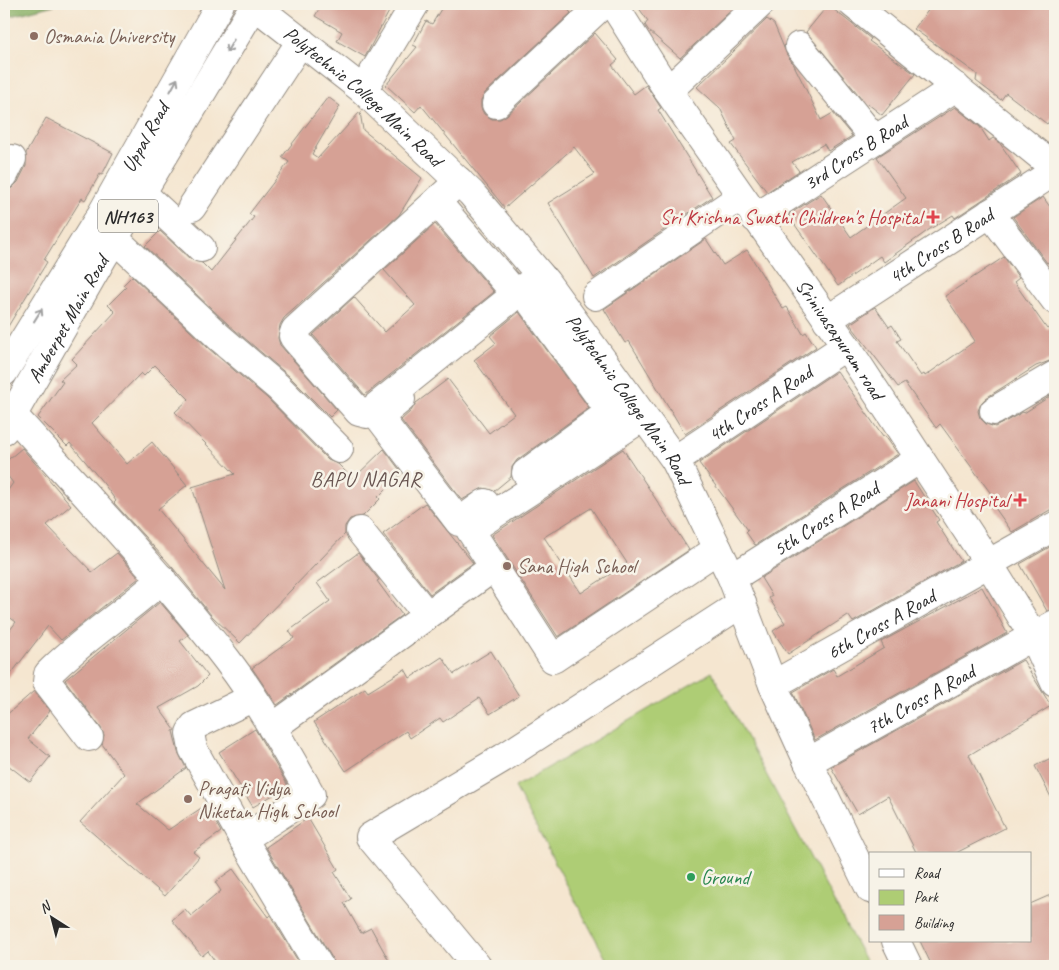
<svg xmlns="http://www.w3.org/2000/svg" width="1059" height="970" viewBox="0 0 1059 970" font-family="Caveat,sans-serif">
<rect width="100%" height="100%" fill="#f7f3e8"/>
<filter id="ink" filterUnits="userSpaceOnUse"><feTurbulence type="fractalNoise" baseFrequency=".02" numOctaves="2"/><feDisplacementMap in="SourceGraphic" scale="10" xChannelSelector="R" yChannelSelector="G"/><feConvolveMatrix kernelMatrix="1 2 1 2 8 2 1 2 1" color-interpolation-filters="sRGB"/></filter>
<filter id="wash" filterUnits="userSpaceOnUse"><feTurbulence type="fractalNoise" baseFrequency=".0096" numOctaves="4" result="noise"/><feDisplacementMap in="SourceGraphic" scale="20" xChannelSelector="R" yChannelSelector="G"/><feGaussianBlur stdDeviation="1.12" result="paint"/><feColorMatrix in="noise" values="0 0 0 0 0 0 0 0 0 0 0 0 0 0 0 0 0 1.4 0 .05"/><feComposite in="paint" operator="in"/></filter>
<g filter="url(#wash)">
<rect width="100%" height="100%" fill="#f5e6d0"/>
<!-- green -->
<path fill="#aecd74" stroke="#6c7c50" d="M 712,672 L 868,966 L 610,966 L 515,787 Z"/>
<!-- forest -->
<path fill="#8ab066" stroke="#5a6e48" d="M 4,4 L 58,4 L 4,18 Z"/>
<g id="blocks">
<!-- building -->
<path fill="#d6a195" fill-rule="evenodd" d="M 322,4 L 393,4 L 365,57 L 337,41 L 342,32 L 315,16 Z
M 444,4 L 563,4 L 571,13 L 485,93 L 481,100 L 481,108 L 484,114 L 492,119 L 500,119 L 507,115 L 595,33 L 618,60 L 612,65 L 634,94 L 646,85 L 648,88 L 661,108 L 658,110 L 712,197 L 594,278 L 548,203 L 595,174 L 574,147 L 505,208 L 421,105 L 415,112 L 386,85 L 417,47 L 413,45 L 426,21 L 432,24 Z
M 636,4 L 738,4 L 680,58 L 649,31 L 645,25 L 648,21 Z
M 933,4 L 1055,4 L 1055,114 L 1047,124 L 1006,93 L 1001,100 L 976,81 L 977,74 L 914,29 Z
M 828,5 L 871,39 L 869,41 L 915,74 L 882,115 L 863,100 L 806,32 Z
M 767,19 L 774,24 L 787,55 L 794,65 L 821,120 L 833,113 L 852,136 L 828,151 L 824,144 L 792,162 L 799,171 L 767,192 L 731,144 L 736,141 L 720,108 L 697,87 Z
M 328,97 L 340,106 L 312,154 L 318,158 L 360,112 L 363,130 L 422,178 L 399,215 L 284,318 L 280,325 L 278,338 L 280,345 L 337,410 L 330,417 L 289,376 L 229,325 L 145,246 L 160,231 L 190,259 L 202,263 L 211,272 L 254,217 L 249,214 L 289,162 L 282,157 Z
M 955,107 L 980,127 L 989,141 L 993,138 L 999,142 L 1021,174 L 955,218 L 953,215 L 930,229 L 884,262 L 880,256 L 838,286 L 788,215 L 821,194 L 851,237 L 906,198 L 877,157 Z
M 46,118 L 113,153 L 102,175 L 100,174 L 85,200 L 82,198 L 44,260 L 47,262 L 4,333 L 4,190 L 12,188 L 18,182 L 26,166 L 26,153 Z
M 1043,197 L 1055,214 L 1055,258 L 1047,263 L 1013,217 Z
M 435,224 L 494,292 L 365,395 L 313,335 L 354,297 L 385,332 L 415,305 L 384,270 Z
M 706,239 L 723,265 L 747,250 L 783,309 L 787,307 L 803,334 L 806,332 L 816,347 L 685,434 L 629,341 L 625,343 L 604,309 Z
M 1004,257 L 1019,278 L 1014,282 L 1047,329 L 1055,324 L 1055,359 L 1036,366 L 986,398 L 981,403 L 978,411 L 980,418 L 986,424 L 995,427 L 1023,412 L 1024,413 L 1055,393 L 1055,507 L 1012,532 L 988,498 L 992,495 L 940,424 L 936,428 L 905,383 L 898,387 L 850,324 L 875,307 L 889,327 L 892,325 L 901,339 L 897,341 L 921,376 L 924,374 L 925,376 L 975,341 L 945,296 Z
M 132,276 L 208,348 L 267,398 L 328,460 L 338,464 L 353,479 L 384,449 L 402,473 L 378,497 L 380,499 L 363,516 L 350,519 L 345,526 L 345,534 L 240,643 L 211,615 L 173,568 L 114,503 L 116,501 L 104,484 L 70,443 L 67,446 L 38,417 L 63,382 L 60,380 L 77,364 L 72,359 L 115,312 L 108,305 L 126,287 L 123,285 ZM 155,365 L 189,399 L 175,412 L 235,474 L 192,487 L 225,590 L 158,509 L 187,485 L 152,442 L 127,464 L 92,423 L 141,373 L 144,376 Z
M 519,312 L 589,408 L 517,460 L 512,467 L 511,477 L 494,491 L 483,488 L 462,500 L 401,420 L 411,411 L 416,403 L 448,379 L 489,433 L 514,414 L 474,360 L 496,343 L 490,336 Z
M 837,371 L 883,437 L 885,436 L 898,454 L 755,545 L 746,532 L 748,530 L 699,463 Z
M 22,448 L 71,505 L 47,525 L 92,572 L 117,553 L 139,578 L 61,640 L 48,626 L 4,683 L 4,638 L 16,622 L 4,613 L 4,496 L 13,483 L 4,471 L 4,463 Z
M 623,449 L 689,550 L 558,637 L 492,535 ZM 591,508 L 627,563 L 581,593 L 544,537 Z
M 914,481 L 939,520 L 936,522 L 961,561 L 853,622 L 848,615 L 788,654 L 773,631 L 785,623 L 769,598 L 772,596 L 761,578 Z
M 425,503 L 473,563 L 430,594 L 383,534 Z
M 1055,544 L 1055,608 L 1047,611 L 1020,564 Z
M 358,553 L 379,580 L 377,581 L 402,615 L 277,705 L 252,668 L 294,638 L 289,631 L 330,601 L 317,583 Z
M 982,587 L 1007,633 L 815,740 L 793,692 L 833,669 L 837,676 L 884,648 L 881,642 Z
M 160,602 L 188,635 L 180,641 L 208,676 L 198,686 L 159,708 L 175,730 L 173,731 L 178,752 L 186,768 L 137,804 L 168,830 L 206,805 L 221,832 L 193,852 L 199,857 L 165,896 L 80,822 L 124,774 L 102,744 L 104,735 L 101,728 L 65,680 Z
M 491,651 L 519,696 L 490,714 L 479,698 L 443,722 L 440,718 L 410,738 L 406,731 L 346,771 L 314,722 L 365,688 L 368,692 L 405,669 L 410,678 L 442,657 L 454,674 Z
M 1023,660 L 1051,706 L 969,755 L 1005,828 L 954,854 L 917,854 L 888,796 L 858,814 L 831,767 Z
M 34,691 L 50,711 L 28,739 L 50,757 L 30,782 L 4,762 L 4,717 Z
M 255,729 L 288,786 L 253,807 L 219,752 Z
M 1055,756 L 1055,805 L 1035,766 Z
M 308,818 L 338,869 L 334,872 L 351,899 L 344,903 L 361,933 L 371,928 L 392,966 L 335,966 L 332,958 L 266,847 Z
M 233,869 L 268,917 L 270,915 L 301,966 L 218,966 L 208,951 L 202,956 L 172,920 L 185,909 L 191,916 L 221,891 L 215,882 Z
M 1055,893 L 1055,959 L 1040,966 L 932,966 L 920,941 L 1030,941 L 1030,904 Z"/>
</g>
</g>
<g filter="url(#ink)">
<use href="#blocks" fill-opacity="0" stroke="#90887e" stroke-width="1"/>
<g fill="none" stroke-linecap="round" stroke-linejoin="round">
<defs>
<g id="minor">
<path id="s1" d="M 253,4 L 363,90 L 471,193 L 546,282 L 675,460 L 732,578 L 773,685 L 808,762 L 870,889"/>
<path id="s2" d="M 613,4 L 668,91 L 846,346 L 989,564 L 1034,637 L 1055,683"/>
<path d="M 853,4 L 1055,168"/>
<path d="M 799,46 L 875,140"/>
<path d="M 363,90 L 415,4"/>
<path d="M 668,91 L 760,4"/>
<path d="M 496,104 L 603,4"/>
<path d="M 4,175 L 12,159"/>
<path d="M 459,181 L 295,330 L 293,336 L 296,340 L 359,412 L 367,414 L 540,275"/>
<path d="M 142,193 L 201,248"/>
<path d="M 437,202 L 516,294"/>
<path d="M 192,207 L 301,41"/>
<path d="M 990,213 L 1055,300"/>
<path id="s3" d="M 755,218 L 956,87"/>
<path d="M 114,238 L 219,337 L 278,387 L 339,449"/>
<path d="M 596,296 L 740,197"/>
<path d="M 527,297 L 610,411"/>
<path id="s4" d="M 827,320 L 1055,171"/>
<path d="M 401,399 L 379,417 L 459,522 L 485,503"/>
<path d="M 4,408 L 13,415 C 86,496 161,574 227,660 C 259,702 285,749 311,795 L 243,839"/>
<path d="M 994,411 L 1055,375"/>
<path d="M 643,417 L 470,530 L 553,659 L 718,549"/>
<path id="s5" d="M 675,460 L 846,346"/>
<path d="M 526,473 L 629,398"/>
<path d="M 360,531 L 427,615"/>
<path id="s6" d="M 732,578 L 920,459"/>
<path id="s7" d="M 773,685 L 1055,526"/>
<path d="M 252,698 L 194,726 L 190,733 L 193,749 L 243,839 L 319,966"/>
<path d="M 272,728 L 483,575"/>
<path d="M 89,737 L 47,682 L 48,674 C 82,639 125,613 162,579"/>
<path id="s8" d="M 808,762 L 1055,624"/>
<path d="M 896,941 L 908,966"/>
<path d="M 477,966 L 370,837 L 503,758 L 742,603"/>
</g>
<g id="highway">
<path id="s9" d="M 4,372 L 102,213 L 220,4"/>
<path id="s10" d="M 4,430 L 102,259 L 255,4"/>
</g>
</defs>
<!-- minor casing -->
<use href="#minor" stroke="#90887e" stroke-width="30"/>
<!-- highway casing -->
<use href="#highway" stroke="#90887e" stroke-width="30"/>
<!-- minor -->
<use href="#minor" stroke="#fff" stroke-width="28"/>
<!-- highway -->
<use href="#highway" stroke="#fff" stroke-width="28"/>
</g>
<!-- one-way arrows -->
<defs><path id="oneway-shaft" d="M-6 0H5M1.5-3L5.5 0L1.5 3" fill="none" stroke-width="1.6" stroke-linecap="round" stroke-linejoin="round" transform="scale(1.25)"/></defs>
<g stroke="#a0a0a0">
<use href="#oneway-shaft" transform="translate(230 46) rotate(120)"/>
<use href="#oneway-shaft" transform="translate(174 85) rotate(-61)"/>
<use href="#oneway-shaft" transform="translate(38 315) rotate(-58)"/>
</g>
</g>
<!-- markers -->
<g fill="#8d6e63" stroke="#f7f3e8" stroke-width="2">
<circle cx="34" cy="36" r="5"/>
<circle cx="507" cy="566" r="5"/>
<circle cx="188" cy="799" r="5"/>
</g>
<g fill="#e0444e" stroke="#f7f3e8" stroke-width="2">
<path d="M930.5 209.5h5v5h5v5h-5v5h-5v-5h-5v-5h5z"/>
<path d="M1017.5 492.5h5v5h5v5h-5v5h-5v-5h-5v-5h5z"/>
</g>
<circle fill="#2e9e5b" stroke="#f7f3e8" stroke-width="2" cx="691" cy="877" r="5"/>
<g text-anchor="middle" stroke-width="5" stroke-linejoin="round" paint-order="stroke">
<!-- shield labels -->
<rect fill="#f7f3e8" stroke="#686764" stroke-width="1" x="98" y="199.5" width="60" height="33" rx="4"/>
<g font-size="19" font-weight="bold" fill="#2b2b2b">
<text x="128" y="223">NH163</text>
</g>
<!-- education labels -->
<g font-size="20" fill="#785e54" stroke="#f7f3e8" text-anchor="start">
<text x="44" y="43">Osmania University</text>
<text x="517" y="573">Sana High School</text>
<text x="198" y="795">Pragati Vidya<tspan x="198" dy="23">Niketan High School</tspan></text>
</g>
<!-- street labels -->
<g font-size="20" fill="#2b2b2b" stroke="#f7f3e8">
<text dy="7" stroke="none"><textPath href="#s1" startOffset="144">Polytechnic College Main Road</textPath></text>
<text dy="7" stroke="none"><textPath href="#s9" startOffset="274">Uppal Road</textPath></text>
<text dy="7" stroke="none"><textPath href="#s3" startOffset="120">3rd Cross B Road</textPath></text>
<text dy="7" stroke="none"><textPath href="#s4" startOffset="136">4th Cross B Road</textPath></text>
<text dy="7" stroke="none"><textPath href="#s10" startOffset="128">Amberpet Main Road</textPath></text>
<text dy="7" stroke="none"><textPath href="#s2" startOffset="405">Srinivasapuram road</textPath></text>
<text dy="7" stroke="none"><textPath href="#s1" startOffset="549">Polytechnic College Main Road</textPath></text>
<text dy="7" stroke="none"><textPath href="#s5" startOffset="102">4th Cross A Road</textPath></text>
<text dy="7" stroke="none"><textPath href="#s6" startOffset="111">5th Cross A Road</textPath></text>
<text dy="7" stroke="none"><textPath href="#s7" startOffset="124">6th Cross A Road</textPath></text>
<text dy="7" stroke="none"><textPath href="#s8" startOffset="129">7th Cross A Road</textPath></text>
</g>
<!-- health labels -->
<g font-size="20" fill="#be3a42" stroke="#f7f3e8" text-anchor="end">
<text x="922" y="224">Sri Krishna Swathi Children's Hospital</text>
<text x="1009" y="507">Janani Hospital</text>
</g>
<!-- leisure labels -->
<g font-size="20" fill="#27864d" stroke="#f7f3e8" text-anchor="start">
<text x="701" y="884">Ground</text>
</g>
<!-- neighbourhood labels -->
<g font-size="21" letter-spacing="1" fill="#675450" stroke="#f7f3e8">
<text x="366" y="486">BAPU NAGAR</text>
</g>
</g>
<!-- margin -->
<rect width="1059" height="970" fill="none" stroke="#f7f3e8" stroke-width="20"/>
<!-- legend -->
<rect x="869" y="852" width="162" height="90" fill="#f7f3e8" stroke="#a5a39c"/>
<rect x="879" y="869" width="25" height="8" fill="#ffffff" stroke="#a5a39c"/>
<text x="914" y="878" font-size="15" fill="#2b2b2b">Road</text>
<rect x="879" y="890" width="25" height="15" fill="#aecd74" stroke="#a5a39c"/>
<text x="914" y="902" font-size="15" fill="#2b2b2b">Park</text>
<rect x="879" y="915" width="25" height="15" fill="#d6a195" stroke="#a5a39c"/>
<text x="914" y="928" font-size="15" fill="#2b2b2b">Building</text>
<!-- north arrow -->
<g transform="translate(52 918) rotate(324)" stroke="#f7f3e8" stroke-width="4" paint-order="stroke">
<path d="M0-4L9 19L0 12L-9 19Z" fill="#2b2b2b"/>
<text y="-8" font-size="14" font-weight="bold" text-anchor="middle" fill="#2b2b2b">N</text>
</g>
</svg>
